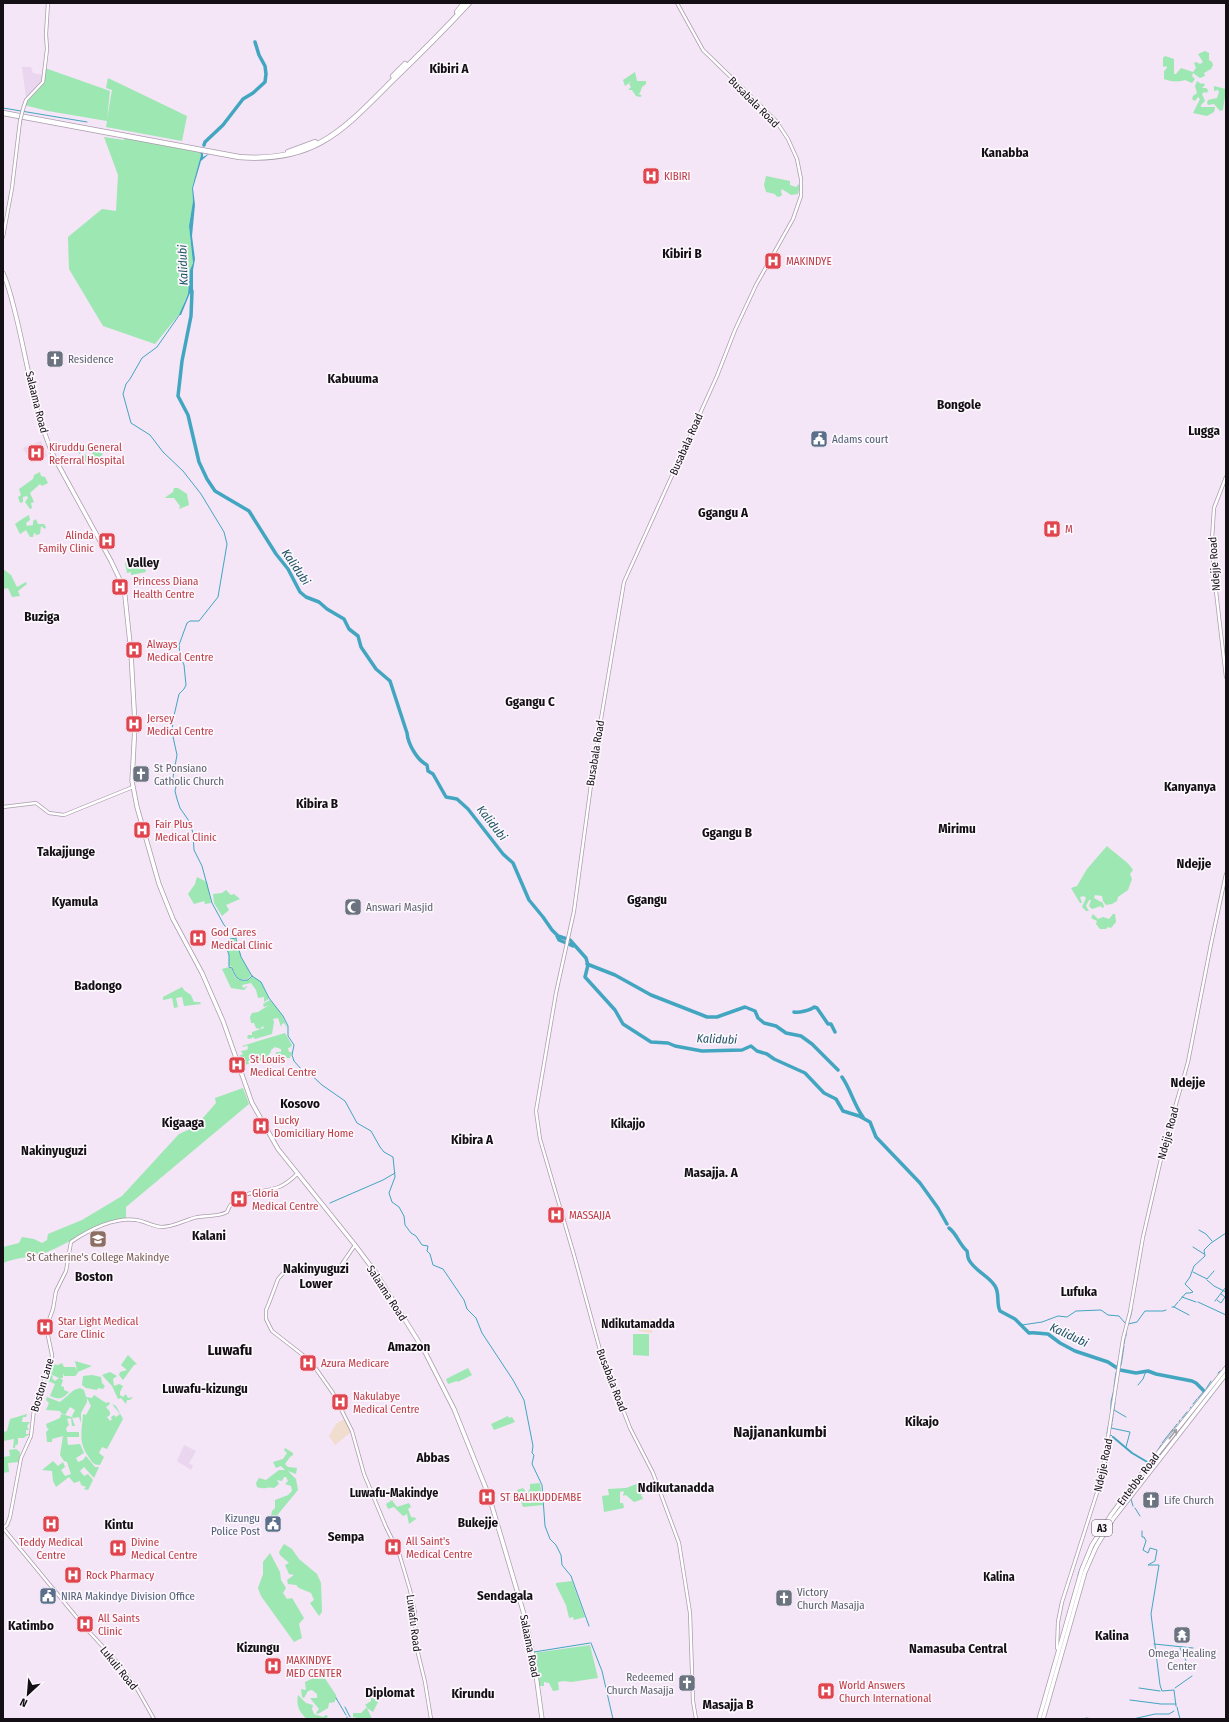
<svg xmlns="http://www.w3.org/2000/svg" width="1229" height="1722" viewBox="0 0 1229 1722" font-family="'Fira Sans Condensed',sans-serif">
<rect width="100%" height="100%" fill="#f4e5f7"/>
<!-- built -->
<path fill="#ead6ee" d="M 22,67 L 31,67 L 33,73 L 43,75 L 41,84 L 26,98 Z
M 41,441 L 47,456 L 32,463 L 23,448 Z
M 184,1445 L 196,1451 L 189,1463 L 193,1466 L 191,1470 L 177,1461 Z"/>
<!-- industrial -->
<path fill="#f1ddce" d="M 640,1319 L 652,1319 L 652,1333 L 638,1331 Z
M 344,1419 L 351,1432 L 335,1445 L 329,1436 L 336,1424 Z"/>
<!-- green -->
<path fill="#9ce7b2" d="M 1205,51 L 1209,53 L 1209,60 L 1212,62 L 1213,65 L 1211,69 L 1204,73 L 1205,76 L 1200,78 L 1193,73 L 1192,76 L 1195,79 L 1192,83 L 1185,80 C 1180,82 1170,82 1164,79 L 1164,71 L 1167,68 L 1166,66 L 1163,67 L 1163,58 L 1165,56 L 1174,59 L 1174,74 L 1176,74 L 1181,68 L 1193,72 L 1196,68 L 1194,63 L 1196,62 L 1200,64 L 1203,62 L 1198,54 Z
M 45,68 L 110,91 L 107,119 L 112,90 L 106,88 L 108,78 L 187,116 L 182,141 L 106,127 L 107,121 L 48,111 L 24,105 L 45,82 Z
M 635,72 L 637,81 L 646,81 L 646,84 L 642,87 L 640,93 L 638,93 L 642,96 L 640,97 L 636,96 L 632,90 L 628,90 L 631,87 L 629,84 L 632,81 L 625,86 L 623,80 Z
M 1197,81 L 1201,84 L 1203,83 L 1205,85 L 1202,88 L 1206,88 L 1208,90 L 1207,93 L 1204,92 L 1202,94 L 1205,101 L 1201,105 L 1201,107 L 1215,107 L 1214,112 L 1207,116 L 1193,113 L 1200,99 L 1198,97 L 1195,101 L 1192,99 L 1193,96 L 1197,93 L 1195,86 Z
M 1214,86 L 1226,89 L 1223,110 L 1220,111 L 1214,104 L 1208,105 L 1207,103 L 1208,100 L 1217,98 L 1219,92 L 1218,90 L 1214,91 Z
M 104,137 L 124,140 L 125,138 L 200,152 L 201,155 L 192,188 L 193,201 L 189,226 L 193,263 L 190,270 L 188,294 L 184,302 L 181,312 L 155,344 L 103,326 L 69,269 L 68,237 L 102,209 L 116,211 L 118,175 Z
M 766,176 L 790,181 L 790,185 L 796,187 L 799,184 L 800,185 L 798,194 L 791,195 L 782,189 L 781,191 L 782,195 L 779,197 L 776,196 L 775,194 L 766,192 L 764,185 Z
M 83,444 L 103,454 L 101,456 L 86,463 L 83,454 L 91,456 L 93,452 L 90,449 L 86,451 L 82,448 L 79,451 L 81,453 L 79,454 L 75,448 Z
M 40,472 L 41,476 L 45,477 L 48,483 L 42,486 L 40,484 L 30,493 L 34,502 L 31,503 L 32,508 L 30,509 L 25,502 L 28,498 L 27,496 L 23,497 L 23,502 L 20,503 L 18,497 L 21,495 L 19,489 L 33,479 L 34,475 Z
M 174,488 L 178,488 L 187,494 L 189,505 L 179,509 L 180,506 L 174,498 L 165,498 L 167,496 L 173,492 Z
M 29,515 L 30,520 L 26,523 L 27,526 L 33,525 L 33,521 L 36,519 L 38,524 L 44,524 L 46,527 L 45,529 L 41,526 L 40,534 L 36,535 L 35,533 L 34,533 L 33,537 L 30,537 L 26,530 L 20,534 L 15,524 L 22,519 Z
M 137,558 L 140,569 L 145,569 L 146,572 L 131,575 L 131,572 L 127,573 L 125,563 L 127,562 L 129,568 L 131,568 L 130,561 Z
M 3,569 L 11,575 L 17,587 L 26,582 L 27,584 L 18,591 L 20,596 L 12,597 L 8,588 L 3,589 Z
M 1107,846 C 1114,853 1129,862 1133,870 L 1130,874 L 1132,879 L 1128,890 L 1118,897 L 1117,901 L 1112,904 L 1106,905 L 1103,901 L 1102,896 L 1095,895 L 1094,898 L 1103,903 L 1104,907 L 1102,908 L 1101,906 L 1092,909 L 1089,906 L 1091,900 L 1089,900 L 1086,906 L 1089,911 L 1086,911 L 1082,907 L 1086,898 L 1084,896 L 1080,897 L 1082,903 L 1080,903 L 1071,888 L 1077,886 L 1087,869 Z
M 197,877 L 207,882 L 211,903 L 205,904 L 204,901 L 194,904 L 188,894 L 195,884 Z
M 226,890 L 231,895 L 234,894 L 240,899 L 226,905 L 229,910 L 222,916 L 214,903 L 213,894 L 222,893 Z
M 1093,914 L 1098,919 L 1103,917 L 1109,919 L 1113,914 L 1115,914 L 1116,922 L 1111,928 L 1108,927 L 1106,929 L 1100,929 L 1096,924 L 1097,921 L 1091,918 Z
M 235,938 L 239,946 L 241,957 L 251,975 L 248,979 L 237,979 L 232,967 L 229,965 L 229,956 L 226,943 L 230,939 Z
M 229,967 L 231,968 L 235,977 L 238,980 L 249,980 L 252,976 L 261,982 L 269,999 L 264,1002 L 264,997 L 258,998 L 256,990 L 251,983 L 242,985 L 243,988 L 248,986 L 244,990 L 231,988 L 222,969 Z
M 182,987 L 185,991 L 191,995 L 194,1002 L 200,1002 L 201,1004 L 184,1006 L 182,997 L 176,998 L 178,1007 L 174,1008 L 172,998 L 163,1000 L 163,997 Z
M 270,1000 L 282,1015 L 288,1029 L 284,1023 L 282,1024 L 281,1027 L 278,1018 L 273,1019 L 274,1022 L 272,1034 L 255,1039 L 253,1037 L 250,1039 L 247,1038 L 248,1035 L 252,1035 L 252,1032 L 264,1028 L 263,1026 L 260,1029 L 256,1028 L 254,1023 L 251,1023 L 250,1017 L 252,1013 L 258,1012 L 269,1005 L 264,1007 L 263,1004 Z
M 285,1033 L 292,1045 L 291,1047 L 288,1048 L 289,1052 L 292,1052 L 290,1058 L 286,1058 L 285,1055 L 276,1054 L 276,1052 L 281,1052 L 281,1049 L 275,1047 L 271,1050 L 271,1052 L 269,1054 L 270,1058 L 241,1066 L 239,1056 L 243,1054 L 241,1051 L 247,1050 L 248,1048 L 247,1045 L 244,1047 L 242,1046 Z
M 243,1088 L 249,1104 L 126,1207 L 126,1218 C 96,1223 73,1242 45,1253 C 33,1257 18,1257 3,1263 L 3,1247 L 19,1243 L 22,1237 L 34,1239 L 42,1243 L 47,1240 L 48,1234 L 82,1220 L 122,1196 L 179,1134 L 195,1127 L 216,1103 L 215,1098 Z
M 633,1334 L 649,1334 L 649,1356 L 633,1355 Z
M 128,1355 L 137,1364 L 134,1365 L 123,1380 L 119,1375 L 120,1372 L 127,1370 L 121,1365 Z
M 75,1361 L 92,1366 L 78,1372 L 77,1370 L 78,1373 L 75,1376 L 64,1376 L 63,1373 L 63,1378 L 60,1378 L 63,1380 L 61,1386 L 64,1387 L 64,1390 L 69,1392 C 62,1399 60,1400 50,1396 L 55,1384 L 46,1380 L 48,1374 L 53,1376 L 52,1378 L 55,1381 L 59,1378 L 48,1373 L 52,1364 L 58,1365 L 62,1363 L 64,1367 L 75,1367 L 77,1370 Z
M 468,1368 L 472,1375 L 458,1382 L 457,1381 L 448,1384 L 446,1379 Z
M 110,1372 L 117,1376 L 113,1379 L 114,1386 L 119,1384 L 123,1386 L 120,1392 L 120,1395 L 123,1397 L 126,1394 L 128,1398 L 133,1397 L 130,1400 L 127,1400 L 126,1404 L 121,1398 L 118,1399 L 112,1386 L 102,1375 Z
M 92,1375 L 101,1377 L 102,1383 L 105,1386 L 103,1389 L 98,1388 L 97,1390 L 86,1388 L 82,1385 L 83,1376 Z
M 80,1388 L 84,1390 L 86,1397 L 92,1398 L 94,1395 L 106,1403 L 109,1402 L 110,1404 L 106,1407 L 110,1412 L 110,1415 L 107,1417 L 110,1421 L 112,1419 L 111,1417 L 114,1415 L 116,1417 L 120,1414 L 112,1404 L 116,1406 L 123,1419 L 107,1449 L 102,1447 L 99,1453 L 104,1457 L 100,1465 C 93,1465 92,1462 88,1456 C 78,1442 82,1430 83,1414 L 86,1415 L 91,1406 L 87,1398 L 87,1402 L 81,1413 L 81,1423 L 79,1417 L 73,1418 L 72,1416 L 75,1410 L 70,1407 L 65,1415 L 72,1417 L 75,1426 L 72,1426 L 71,1418 L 67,1419 L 69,1425 L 66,1428 L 67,1432 L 79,1432 L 79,1437 L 67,1437 L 68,1445 L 80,1444 L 84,1453 L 76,1458 L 78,1462 L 83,1460 L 86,1456 L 95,1467 L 99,1467 L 94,1478 L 84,1467 L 80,1471 L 84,1476 L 88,1474 L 93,1480 L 88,1490 L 84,1489 L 86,1487 L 81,1485 L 80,1481 L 74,1483 L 69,1477 L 56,1487 L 53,1481 L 52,1471 L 42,1470 L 53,1461 L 58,1466 L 63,1462 L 65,1467 L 61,1470 L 65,1476 L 71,1474 L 67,1462 L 64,1461 L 60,1455 L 63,1436 L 52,1439 L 52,1442 L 47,1442 L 46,1432 L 49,1429 L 47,1428 L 46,1424 L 60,1418 L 61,1414 L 65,1415 L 61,1413 L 60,1411 L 46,1410 L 49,1403 L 46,1400 L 47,1397 L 60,1402 L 74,1390 Z
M 27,1414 L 26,1417 L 23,1417 L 22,1420 L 22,1422 L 30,1422 L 27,1426 L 29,1430 L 26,1430 L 26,1434 L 29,1434 L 29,1435 L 26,1436 L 24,1438 L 18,1438 L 18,1444 L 15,1446 L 15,1448 L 13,1448 L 14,1439 L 3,1441 L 3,1432 L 7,1431 L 10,1419 Z
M 508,1416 L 509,1418 L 512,1417 L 515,1422 L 494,1430 L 491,1424 Z
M 285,1448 L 293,1453 L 293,1455 L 290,1457 L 285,1464 L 288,1467 L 297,1468 L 296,1474 L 288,1471 L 296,1479 L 298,1490 L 274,1519 L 271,1516 L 272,1511 L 275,1508 L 275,1500 L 288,1495 L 292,1491 L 291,1486 L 285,1484 L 288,1481 L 286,1477 L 284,1477 L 282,1481 L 277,1480 L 279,1484 L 274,1488 C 268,1486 263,1490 257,1487 L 256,1483 L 259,1478 L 266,1480 L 279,1470 L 285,1470 L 281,1466 L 276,1468 L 273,1462 L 283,1459 L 287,1453 L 284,1450 Z
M 16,1449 L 20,1452 L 19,1462 L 8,1463 L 9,1472 L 3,1473 L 3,1457 L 10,1456 L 9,1450 Z
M 540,1483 L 543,1505 L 523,1507 L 517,1490 L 523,1488 L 526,1492 L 528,1492 L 530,1489 L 530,1484 Z
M 639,1483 L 643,1483 L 643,1489 L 640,1492 L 643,1499 L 634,1502 L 626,1495 L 623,1496 L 624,1492 L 623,1491 L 620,1492 L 620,1503 L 623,1503 L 624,1508 L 604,1512 L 602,1496 L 609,1495 L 608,1489 L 626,1488 Z
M 392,1500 L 397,1507 L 409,1503 L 411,1507 L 408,1509 L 411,1517 L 416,1518 L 416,1519 L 409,1524 L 407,1514 L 403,1516 L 394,1507 L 388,1509 L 386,1504 Z
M 284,1544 L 292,1549 L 299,1559 L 317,1574 L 321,1583 L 322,1612 L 319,1616 L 310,1603 L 314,1600 L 311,1593 L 299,1588 L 296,1585 L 288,1584 L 287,1580 L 294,1575 L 289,1574 L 285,1565 L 289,1563 L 280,1555 L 279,1552 Z
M 270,1553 L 280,1572 L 281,1580 L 286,1588 L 283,1593 L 287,1599 L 292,1598 L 304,1618 L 299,1624 L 302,1638 L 294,1642 L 261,1596 L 258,1588 L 263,1574 L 263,1562 Z
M 572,1581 L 585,1617 L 574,1620 L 573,1617 L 569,1618 L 566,1605 L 556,1585 L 556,1583 Z
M 590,1645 L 598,1678 L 571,1682 L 564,1681 L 558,1682 L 559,1690 L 553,1691 L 549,1683 L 544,1682 L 544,1686 L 539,1686 L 534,1653 Z
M 322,1674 L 336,1695 L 337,1700 L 335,1699 L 335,1702 L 329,1703 L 328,1708 L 318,1714 L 316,1713 L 319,1709 L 310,1698 L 317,1698 L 317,1694 L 312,1690 L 308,1691 L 304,1698 L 302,1697 L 301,1689 L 306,1690 L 305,1682 Z
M 298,1695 L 306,1703 L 313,1705 L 312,1709 L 314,1714 L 323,1717 L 326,1715 L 328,1716 L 326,1719 L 307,1719 C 299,1712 296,1705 298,1695 Z
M 370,1695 L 374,1695 L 375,1700 L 378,1702 L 373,1712 L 367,1708 L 372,1719 L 363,1719 L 353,1717 L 353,1713 L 361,1713 L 367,1707 L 365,1705 L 371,1701 L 371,1699 L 369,1698 Z"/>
<!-- water -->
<path fill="#42a6c1" d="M 200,152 L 203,152 L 203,157 L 210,153 L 201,161 L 193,188 L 195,205 L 192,236 L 195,259 L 193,270 L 193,297 L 191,296 L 191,293 L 190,293 L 181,315 L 179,315 L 188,294 L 190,270 L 193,263 L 189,226 L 193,201 L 192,188 L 201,155 Z"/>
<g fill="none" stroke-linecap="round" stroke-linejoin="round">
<!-- stream -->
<path stroke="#42a6c1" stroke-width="1" d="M 3,108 L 87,122
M 20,127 L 21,122
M 180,314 L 157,347 L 142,358 L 130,379 L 126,384 L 123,394 L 131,423 L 150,435 L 163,452 L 183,471 L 201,494 L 224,532 L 227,544 L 218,597 L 199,621 L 190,621 L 187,623 L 179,645 L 180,656 L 184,665 L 186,685 L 184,689 L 179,694 L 173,720 L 172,732 L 177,755 L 173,777 L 177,782 L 175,791 L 177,799 L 180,808 L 189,821 L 193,833 L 194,850 L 202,866 L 212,903 L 224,925 L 235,935 L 241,957 L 252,976 L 261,982 L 269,998 L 283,1016 L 288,1026 L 288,1036 L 294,1045 L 292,1055 L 294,1061 L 302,1070 L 308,1072 L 322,1085 L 345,1101 L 357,1123 L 371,1131 L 380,1147 L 384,1152 L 393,1157 L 395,1177 L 389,1193 L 392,1202 L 399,1207 L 404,1216 L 405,1225 L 411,1233 L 416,1236 L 422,1245 L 428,1246 L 427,1251 L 430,1254 L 433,1265 L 443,1269 L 464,1300 L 467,1309 L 476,1318 L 482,1333 L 513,1380 L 524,1400 L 533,1446 L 532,1453 L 534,1455 L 532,1464 L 542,1485 L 545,1526 L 550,1539 L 556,1545 L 561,1555 L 562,1565 L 571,1576 L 589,1626
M 236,938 L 230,939 L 225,943 L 229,955 L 229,967 L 232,968 C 236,978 237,981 248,980 L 252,976
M 330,1203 L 383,1180 L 395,1173
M 1199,1230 L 1206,1234 L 1212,1241
M 1193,1247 L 1204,1254
M 1193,1272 L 1207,1279 L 1214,1271
M 1207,1280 L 1214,1286 L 1226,1292
M 1182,1297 L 1196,1302
M 1217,1300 L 1221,1303 L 1225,1297 L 1221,1294
M 1179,1301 L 1186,1293 L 1190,1293 L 1193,1292 L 1185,1284 L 1190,1277 L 1194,1266 L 1205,1256 L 1204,1250 L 1211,1243 L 1226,1233
M 1215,1301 L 1226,1287
M 1198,1302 L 1226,1315
M 1172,1307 L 1174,1307 L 1178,1302
M 1174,1307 L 1189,1315
M 1130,1318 L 1132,1310
M 1128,1324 L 1137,1322 L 1145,1311 L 1163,1311 L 1166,1310
M 1022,1325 L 1042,1322 L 1058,1316 L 1067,1317 L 1076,1311 L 1101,1310 L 1108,1315 L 1119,1316 L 1125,1323
M 1126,1336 L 1126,1332
M 1124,1344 L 1125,1338
M 1120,1352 L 1120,1351
M 1123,1352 L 1124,1346
M 1121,1365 L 1123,1353
M 1117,1366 L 1119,1359
M 1119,1371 L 1120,1370
M 1116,1372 L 1117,1371
M 1218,1373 L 1220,1371
M 1115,1379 L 1116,1373
M 1138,1385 L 1143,1379 L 1146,1371
M 1114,1387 L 1115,1380
M 1206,1389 L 1211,1381
M 1198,1398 L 1204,1391
M 1210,1398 L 1213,1393
M 1111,1402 L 1114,1389
M 1111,1403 L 1111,1409
M 1193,1404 L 1197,1399
M 1205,1404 L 1208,1400
M 1190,1408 L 1191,1407
M 1114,1410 L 1126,1417
M 1113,1415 L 1115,1403
M 1182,1418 L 1187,1412
M 1112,1422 L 1113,1417
M 1179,1422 L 1180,1420
M 1112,1424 L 1111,1428 L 1130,1432 L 1126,1447
M 1174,1428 L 1177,1424
M 1107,1433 L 1109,1423
M 1162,1443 L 1173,1429
M 1108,1450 L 1109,1436 L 1111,1435 L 1113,1437
M 1158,1450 L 1161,1445
M 1107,1459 L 1108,1452
M 1106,1465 L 1107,1460
M 1105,1470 L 1105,1467
M 1104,1475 L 1105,1471
M 1100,1478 L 1102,1471
M 1135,1479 L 1136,1478
M 1102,1481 L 1103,1476
M 1099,1482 L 1100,1480
M 1102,1485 L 1102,1482
M 1129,1487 L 1134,1480
M 1131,1499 L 1133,1506
M 1119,1502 L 1128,1489
M 1135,1508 L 1140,1516
M 1103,1525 L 1105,1520
M 1142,1531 L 1142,1537 L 1144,1537 L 1146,1541 L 1143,1550 L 1148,1553 L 1150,1548 L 1157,1550 L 1155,1561 L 1148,1565 L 1159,1565 L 1151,1614 L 1160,1685 L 1162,1691 L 1174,1690 L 1176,1706
M 1078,1575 L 1082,1564
M 591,1643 L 602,1671 L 613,1719
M 1154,1644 L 1193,1648
M 1180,1648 L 1188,1665
M 534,1652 L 590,1643
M 1139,1688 L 1160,1691
M 1175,1688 L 1192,1676
M 336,1698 L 346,1715
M 1130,1700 L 1161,1704 L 1176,1704
M 345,1707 L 350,1717
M 1177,1707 L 1180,1719
M 347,1717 L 347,1719
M 1086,1718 L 1093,1719
M 1133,1719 L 1155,1714 L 1169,1714 L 1174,1711"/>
<!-- canal -->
<path stroke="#42a6c1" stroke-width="2" d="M 1113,1437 L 1132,1453 L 1149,1463"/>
<!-- river -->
<path stroke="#42a6c1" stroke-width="3.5" d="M 204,145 L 205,142 L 223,125 L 243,99 L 253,93 L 265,82 L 266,74 L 265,66 L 259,55 L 255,42
M 192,291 L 191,316 L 182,361 L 178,396 L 188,415 L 199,462 L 207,479 L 215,491 L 249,511 L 276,554 L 288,569 L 300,592 L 306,597 L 319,602 L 327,609 L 344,619 L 349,629 L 358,636 L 361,647 L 376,669 L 390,681 L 407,733 C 408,744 417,760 427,765 L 428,771 L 433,774 L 446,797 L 457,799 L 468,809 L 503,854 L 513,863 L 529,900 L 543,917 L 552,930 L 558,936 L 570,940 L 586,958 L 588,965 L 585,977 L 615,1010 L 623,1024 L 651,1042 L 668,1043 L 675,1046 L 702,1051 L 742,1050 L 751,1046 L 757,1051 L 767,1054 L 774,1059 L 805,1073 L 824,1093 L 836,1099 L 843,1111 L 859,1116 L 870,1122 L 876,1137 L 920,1183 L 938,1208 L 947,1224
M 556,934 L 559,940 L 573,946
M 587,964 L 615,975 L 651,995 L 707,1017 L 717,1017 L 745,1007 L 755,1011 L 758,1018 L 764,1023 L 776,1026 L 786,1033 L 801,1036 L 812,1044 L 838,1070
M 794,1012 C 799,1013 811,1010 814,1007 L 817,1008 L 828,1024 L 831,1024 L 835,1032
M 842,1077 C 851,1090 854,1105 863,1117
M 949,1228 C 957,1234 959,1244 967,1251 C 968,1254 967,1257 969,1260 C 975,1271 989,1276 995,1286 C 1000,1294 996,1303 1000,1311 L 1015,1319 L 1029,1333 C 1035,1332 1041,1334 1048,1334 L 1060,1343 L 1075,1351 L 1108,1362 L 1117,1368
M 1120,1370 L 1136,1373 L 1148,1371 L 1156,1374 L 1192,1381 L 1196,1383 L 1204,1391"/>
<defs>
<path id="minor" d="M 677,3 L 703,50 L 776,121 L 788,139 L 797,159 L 801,179 L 801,196 L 793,219 L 756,285 L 735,330 L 717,376 L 624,582 L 595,755 L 574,911 L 556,993 L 536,1111 L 540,1139 L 574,1255 L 600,1350 L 630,1428 L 653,1473 L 679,1543 L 690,1613 L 693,1701 L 696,1719
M 23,109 L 26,100 L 43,82 L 47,49 L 46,34 L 48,3
M 3,237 L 12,188 L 20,121
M 1226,477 L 1214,508 L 1212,539 L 1214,574 L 1226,677
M 3,807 L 36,803 L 49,813 L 64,815 L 133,787
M 355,1245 L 340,1267 L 295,1268 L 285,1271 L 278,1279 L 269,1303 L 266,1310 L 266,1319 L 272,1331 L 308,1359 L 314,1366 L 333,1393 L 352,1431 L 364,1474 L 386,1527 L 399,1553 L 410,1590 L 415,1613 L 416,1645 L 425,1682 L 431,1719
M 3,1528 L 7,1525 L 10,1517 L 21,1458 L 31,1436 L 34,1409 L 51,1362 L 52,1355 L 47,1331 L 48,1323 L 53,1309 L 56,1291 L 66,1271 L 71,1242 C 89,1230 113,1217 136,1220 C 145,1221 153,1227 162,1227 C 175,1227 186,1219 198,1217 C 208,1215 218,1217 227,1212 C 235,1189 261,1194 279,1187 C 286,1184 292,1179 297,1174
M 3,1528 L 83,1625 L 116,1661 L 136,1687 L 154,1719
M 1059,1650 L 1057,1648 L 1058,1622 L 1062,1602 L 1102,1477 L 1123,1339 L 1130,1312 L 1143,1237 L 1164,1146 L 1188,1062 L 1211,944 L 1226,874"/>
<path id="major" d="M 3,273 C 8,284 11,296 14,308 C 27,358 33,410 54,457 L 111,561 L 120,580 L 125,596 L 131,653 L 135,725 L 132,781 L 137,807 L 159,884 L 173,919 L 202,973 L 223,1021 L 252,1103 L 278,1149 L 355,1245 L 376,1273 L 425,1352 L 454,1409 L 489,1496 L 526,1621 L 535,1667 L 542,1719
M 1039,1719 L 1082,1569 L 1092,1545 L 1111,1515 L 1143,1472 L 1226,1368
M 1043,1719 L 1085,1572 L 1096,1547 L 1113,1519 L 1226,1374"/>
<path id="highway" d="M 457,12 L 464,3
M 393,76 L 405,64
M 3,113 L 239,157 C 315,163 343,130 392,81 C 418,56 444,30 469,3
M 288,152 L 315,142"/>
</defs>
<!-- minor casing -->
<use href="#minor" stroke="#ab9dae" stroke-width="4"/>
<!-- major casing -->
<use href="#major" stroke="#ab9dae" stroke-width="5"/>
<!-- highway casing -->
<use href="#highway" stroke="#ab9dae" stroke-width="6"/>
<!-- minor -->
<use href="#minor" stroke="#fff" stroke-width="2.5"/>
<!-- major -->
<use href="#major" stroke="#fff" stroke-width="3.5"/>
<!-- highway -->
<use href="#highway" stroke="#fff" stroke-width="4.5"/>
<defs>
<path id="minor-bridge" d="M 20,121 L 23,109"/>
</defs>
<!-- minor-bridge casing -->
<use href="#minor-bridge" stroke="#ab9dae" stroke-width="4" stroke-linecap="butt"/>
<!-- minor-bridge -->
<use href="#minor-bridge" stroke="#fff" stroke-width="2.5"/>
</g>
<!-- one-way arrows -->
<defs><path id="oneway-shaft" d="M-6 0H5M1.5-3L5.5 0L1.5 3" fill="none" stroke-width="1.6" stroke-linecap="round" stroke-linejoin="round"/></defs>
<use stroke="#a19fa1" href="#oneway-shaft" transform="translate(1173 1434) rotate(-51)"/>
<!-- icons -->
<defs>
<symbol id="hospital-square" viewBox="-11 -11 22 22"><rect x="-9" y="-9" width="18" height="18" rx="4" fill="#e0444e" stroke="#fcf6fd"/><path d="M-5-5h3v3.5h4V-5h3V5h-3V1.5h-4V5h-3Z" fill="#fff"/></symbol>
<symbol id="church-square" viewBox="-11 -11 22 22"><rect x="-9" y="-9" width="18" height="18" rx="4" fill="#6b7280" stroke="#fcf6fd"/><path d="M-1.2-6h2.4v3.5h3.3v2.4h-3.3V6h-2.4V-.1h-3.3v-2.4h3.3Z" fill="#fff"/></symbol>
<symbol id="civic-square" viewBox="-11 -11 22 22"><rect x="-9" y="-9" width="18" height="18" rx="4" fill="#5c6f8a" stroke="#fcf6fd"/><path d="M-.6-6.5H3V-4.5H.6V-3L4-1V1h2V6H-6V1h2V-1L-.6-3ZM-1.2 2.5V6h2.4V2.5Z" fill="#fff"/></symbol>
<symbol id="mosque-square" viewBox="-11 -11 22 22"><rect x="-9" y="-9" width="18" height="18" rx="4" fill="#6b7280" stroke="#fcf6fd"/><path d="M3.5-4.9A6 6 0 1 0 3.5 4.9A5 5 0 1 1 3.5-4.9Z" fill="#fff"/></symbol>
<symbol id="university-square" viewBox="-11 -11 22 22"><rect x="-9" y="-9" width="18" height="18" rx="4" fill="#8d6e63" stroke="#fcf6fd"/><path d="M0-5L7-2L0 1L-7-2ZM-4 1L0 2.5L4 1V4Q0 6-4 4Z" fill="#fff"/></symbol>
<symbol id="temple-square" viewBox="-11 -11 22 22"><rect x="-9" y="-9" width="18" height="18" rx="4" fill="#6b7280" stroke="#fcf6fd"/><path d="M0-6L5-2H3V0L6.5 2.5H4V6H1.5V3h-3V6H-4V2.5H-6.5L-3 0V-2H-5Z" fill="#fff"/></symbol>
</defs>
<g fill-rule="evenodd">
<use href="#hospital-square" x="641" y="166" width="20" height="20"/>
<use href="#hospital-square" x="763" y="251" width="20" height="20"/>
<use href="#church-square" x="45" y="349" width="20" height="20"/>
<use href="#civic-square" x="809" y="429" width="20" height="20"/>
<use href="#hospital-square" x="26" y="443" width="20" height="20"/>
<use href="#hospital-square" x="1042" y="519" width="20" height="20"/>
<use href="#hospital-square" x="97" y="531" width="20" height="20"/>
<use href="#hospital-square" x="110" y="577" width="20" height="20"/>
<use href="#hospital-square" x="124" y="640" width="20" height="20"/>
<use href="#hospital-square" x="124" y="714" width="20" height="20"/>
<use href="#church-square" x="131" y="764" width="20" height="20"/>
<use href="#hospital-square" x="132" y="820" width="20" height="20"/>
<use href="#mosque-square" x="343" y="897" width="20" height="20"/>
<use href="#hospital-square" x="188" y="928" width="20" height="20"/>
<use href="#hospital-square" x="227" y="1055" width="20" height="20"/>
<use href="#hospital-square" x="251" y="1116" width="20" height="20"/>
<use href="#hospital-square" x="229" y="1189" width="20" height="20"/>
<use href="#hospital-square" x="546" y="1205" width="20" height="20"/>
<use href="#university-square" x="88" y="1229" width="20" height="20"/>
<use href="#hospital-square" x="35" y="1317" width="20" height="20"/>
<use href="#hospital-square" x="298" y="1353" width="20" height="20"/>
<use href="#hospital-square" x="330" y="1392" width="20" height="20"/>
<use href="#hospital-square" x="477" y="1487" width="20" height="20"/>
<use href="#church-square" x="1141" y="1490" width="20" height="20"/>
<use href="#hospital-square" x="41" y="1514" width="20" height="20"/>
<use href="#civic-square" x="263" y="1514" width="20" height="20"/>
<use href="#hospital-square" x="383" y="1537" width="20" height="20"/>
<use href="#hospital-square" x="108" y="1538" width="20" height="20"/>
<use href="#hospital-square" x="63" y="1565" width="20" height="20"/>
<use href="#civic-square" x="38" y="1586" width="20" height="20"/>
<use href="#church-square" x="774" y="1588" width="20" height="20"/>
<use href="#hospital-square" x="75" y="1614" width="20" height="20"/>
<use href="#temple-square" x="1172" y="1625" width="20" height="20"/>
<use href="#hospital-square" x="263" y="1656" width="20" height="20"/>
<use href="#church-square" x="677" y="1673" width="20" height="20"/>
<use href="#hospital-square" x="816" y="1681" width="20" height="20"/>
</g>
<g text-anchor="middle" stroke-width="3.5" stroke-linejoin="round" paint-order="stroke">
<!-- shield labels -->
<rect fill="#fcf6fd" stroke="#5a545b" stroke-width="1" x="1092" y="1520" width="20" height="16" rx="3"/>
<g font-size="10" font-weight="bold" fill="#140f15">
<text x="1102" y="1532">A3</text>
</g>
<!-- street labels -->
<g font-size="11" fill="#140f15" stroke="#fcf6fd">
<text transform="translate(754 102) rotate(45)" y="4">Busabala Road</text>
<text transform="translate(37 402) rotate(76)" y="4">Salaama Road</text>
<text transform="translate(686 444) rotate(-66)" y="4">Busabala Road</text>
<text transform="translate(1214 564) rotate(-94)" y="4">Ndejje Road</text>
<text transform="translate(595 753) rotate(-81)" y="4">Busabala Road</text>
<text transform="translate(1168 1133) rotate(-75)" y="4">Ndejje Road</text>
<text transform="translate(387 1293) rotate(57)" y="4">Salaama Road</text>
<text transform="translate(612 1380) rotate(69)" y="4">Busabala Road</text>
<text transform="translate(42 1385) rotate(-73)" y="4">Boston Lane</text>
<text transform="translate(1103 1465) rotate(-78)" y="4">Ndejje Road</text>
<text transform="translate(1138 1479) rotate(-53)" y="4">Entebbe Road</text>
<text transform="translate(414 1623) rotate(83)" y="4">Luwafu Road</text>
<text transform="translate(530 1646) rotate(79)" y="4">Salaama Road</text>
<text transform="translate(119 1668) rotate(51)" y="4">Lukuli Road</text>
</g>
<!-- health labels -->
<g font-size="11" fill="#be3a42" stroke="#fcf6fd" text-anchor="start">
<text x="664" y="180">KIBIRI</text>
<text x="786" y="265">MAKINDYE</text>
<text x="49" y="451">Kiruddu General<tspan x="49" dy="13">Referral Hospital</tspan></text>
<text x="1065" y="533">M</text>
<text x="94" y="539" text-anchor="end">Alinda<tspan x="94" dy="13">Family Clinic</tspan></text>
<text x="133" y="585">Princess Diana<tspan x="133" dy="13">Health Centre</tspan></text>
<text x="147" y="648">Always<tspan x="147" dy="13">Medical Centre</tspan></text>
<text x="147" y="722">Jersey<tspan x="147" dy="13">Medical Centre</tspan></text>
<text x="155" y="828">Fair Plus<tspan x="155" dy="13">Medical Clinic</tspan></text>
<text x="211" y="936">God Cares<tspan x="211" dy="13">Medical Clinic</tspan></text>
<text x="250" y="1063">St Louis<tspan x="250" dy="13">Medical Centre</tspan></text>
<text x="274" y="1124">Lucky<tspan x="274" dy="13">Domiciliary Home</tspan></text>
<text x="252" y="1197">Gloria<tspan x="252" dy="13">Medical Centre</tspan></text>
<text x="569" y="1219">MASSAJJA</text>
<text x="58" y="1325">Star Light Medical<tspan x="58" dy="13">Care Clinic</tspan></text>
<text x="321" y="1367">Azura Medicare</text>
<text x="353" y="1400">Nakulabye<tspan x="353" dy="13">Medical Centre</tspan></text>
<text x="500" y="1501">ST BALIKUDDEMBE</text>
<text x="406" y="1545">All Saint's<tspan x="406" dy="13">Medical Centre</tspan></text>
<text x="51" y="1546" text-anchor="middle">Teddy Medical<tspan x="51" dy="13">Centre</tspan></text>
<text x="131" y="1546">Divine<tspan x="131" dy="13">Medical Centre</tspan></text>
<text x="86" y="1579">Rock Pharmacy</text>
<text x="98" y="1622">All Saints<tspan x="98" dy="13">Clinic</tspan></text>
<text x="286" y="1664">MAKINDYE<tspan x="286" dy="13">MED CENTER</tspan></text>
<text x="839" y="1689">World Answers<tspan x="839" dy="13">Church International</tspan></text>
</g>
<!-- worship labels -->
<g font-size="11" fill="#5b616d" stroke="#fcf6fd" text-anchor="start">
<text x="68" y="363">Residence</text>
<text x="154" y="772">St Ponsiano<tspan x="154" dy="13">Catholic Church</tspan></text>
<text x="366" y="911">Answari Masjid</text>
<text x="1164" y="1504">Life Church</text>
<text x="797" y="1596">Victory<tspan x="797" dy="13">Church Masajja</tspan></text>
<text x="1182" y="1657" text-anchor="middle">Omega Healing<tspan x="1182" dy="13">Center</tspan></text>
<text x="674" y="1681" text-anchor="end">Redeemed<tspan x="674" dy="13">Church Masajja</tspan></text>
</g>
<!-- service labels -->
<g font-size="11" fill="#4e5e75" stroke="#fcf6fd" text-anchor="start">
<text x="832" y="443">Adams court</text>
<text x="260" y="1522" text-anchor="end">Kizungu<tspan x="260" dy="13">Police Post</tspan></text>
<text x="61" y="1600">NIRA Makindye Division Office</text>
</g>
<!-- education labels -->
<g font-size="11" fill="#785e54" stroke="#fcf6fd">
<text x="98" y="1261">St Catherine's College Makindye</text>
</g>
<!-- water labels -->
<g font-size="12" font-style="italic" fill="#1b5261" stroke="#fcf6fd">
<text transform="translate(183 265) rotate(-92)" y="4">Kalidubi</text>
<text transform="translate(296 567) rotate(56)" y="4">Kalidubi</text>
<text transform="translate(492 823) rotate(52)" y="4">Kalidubi</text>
<text transform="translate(717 1039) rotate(2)" y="4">Kalidubi</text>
<text transform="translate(1069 1335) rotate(25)" y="4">Kalidubi</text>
</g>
<!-- neighbourhood labels -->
<g font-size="12" font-weight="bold" fill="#140f15" stroke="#fcf6fd">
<text x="628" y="1128">Kikajjo</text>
<text x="638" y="1328">Ndikutamadda</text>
<text x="394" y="1497">Luwafu-Makindye</text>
<text x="999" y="1581">Kalina</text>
</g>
<!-- quarter labels -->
<g font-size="13" font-weight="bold" fill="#140f15" stroke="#fcf6fd">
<text x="449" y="73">Kibiri A</text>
<text x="1005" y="157">Kanabba</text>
<text x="682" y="258">Kibiri B</text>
<text x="353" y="383">Kabuuma</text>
<text x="959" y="409">Bongole</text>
<text x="1204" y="435">Lugga</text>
<text x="723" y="517">Ggangu A</text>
<text x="143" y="567">Valley</text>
<text x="42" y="621">Buziga</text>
<text x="530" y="706">Ggangu C</text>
<text x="1190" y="791">Kanyanya</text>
<text x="317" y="808">Kibira B</text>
<text x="957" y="833">Mirimu</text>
<text x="727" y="837">Ggangu B</text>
<text x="66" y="856">Takajjunge</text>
<text x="1194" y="868">Ndejje</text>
<text x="647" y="904">Ggangu</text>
<text x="75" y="906">Kyamula</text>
<text x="98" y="990">Badongo</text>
<text x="1188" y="1087">Ndejje</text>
<text x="300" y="1108">Kosovo</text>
<text x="183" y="1127">Kigaaga</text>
<text x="472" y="1144">Kibira A</text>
<text x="54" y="1155">Nakinyuguzi</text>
<text x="711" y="1177">Masajja. A</text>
<text x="209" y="1240">Kalani</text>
<text x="316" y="1273">Nakinyuguzi<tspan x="316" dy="15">Lower</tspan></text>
<text x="94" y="1281">Boston</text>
<text x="1079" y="1296">Lufuka</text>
<text x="409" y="1351">Amazon</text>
<text x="205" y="1393">Luwafu-kizungu</text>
<text x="922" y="1426">Kikajo</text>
<text x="433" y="1462">Abbas</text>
<text x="676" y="1492">Ndikutanadda</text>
<text x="478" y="1527">Bukejje</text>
<text x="119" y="1529">Kintu</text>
<text x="346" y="1541">Sempa</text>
<text x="505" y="1600">Sendagala</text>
<text x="31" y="1630">Katimbo</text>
<text x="1112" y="1640">Kalina</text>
<text x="258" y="1652">Kizungu</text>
<text x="958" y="1653">Namasuba Central</text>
<text x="390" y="1697">Diplomat</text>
<text x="473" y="1698">Kirundu</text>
<text x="728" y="1709">Masajja B</text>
</g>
<!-- district labels -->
<g font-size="15" font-weight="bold" fill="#140f15" stroke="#fcf6fd">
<text x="230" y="1355">Luwafu</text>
<text x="780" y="1437">Najjanankumbi</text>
</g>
</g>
<!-- border -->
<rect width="1229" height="1722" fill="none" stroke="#140f15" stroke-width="8"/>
<!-- north arrow -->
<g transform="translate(28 1694) rotate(206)" stroke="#fcf6fd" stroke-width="3" paint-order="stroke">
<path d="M0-3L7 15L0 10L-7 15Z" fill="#140f15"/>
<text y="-6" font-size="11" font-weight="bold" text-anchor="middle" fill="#140f15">N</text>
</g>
</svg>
